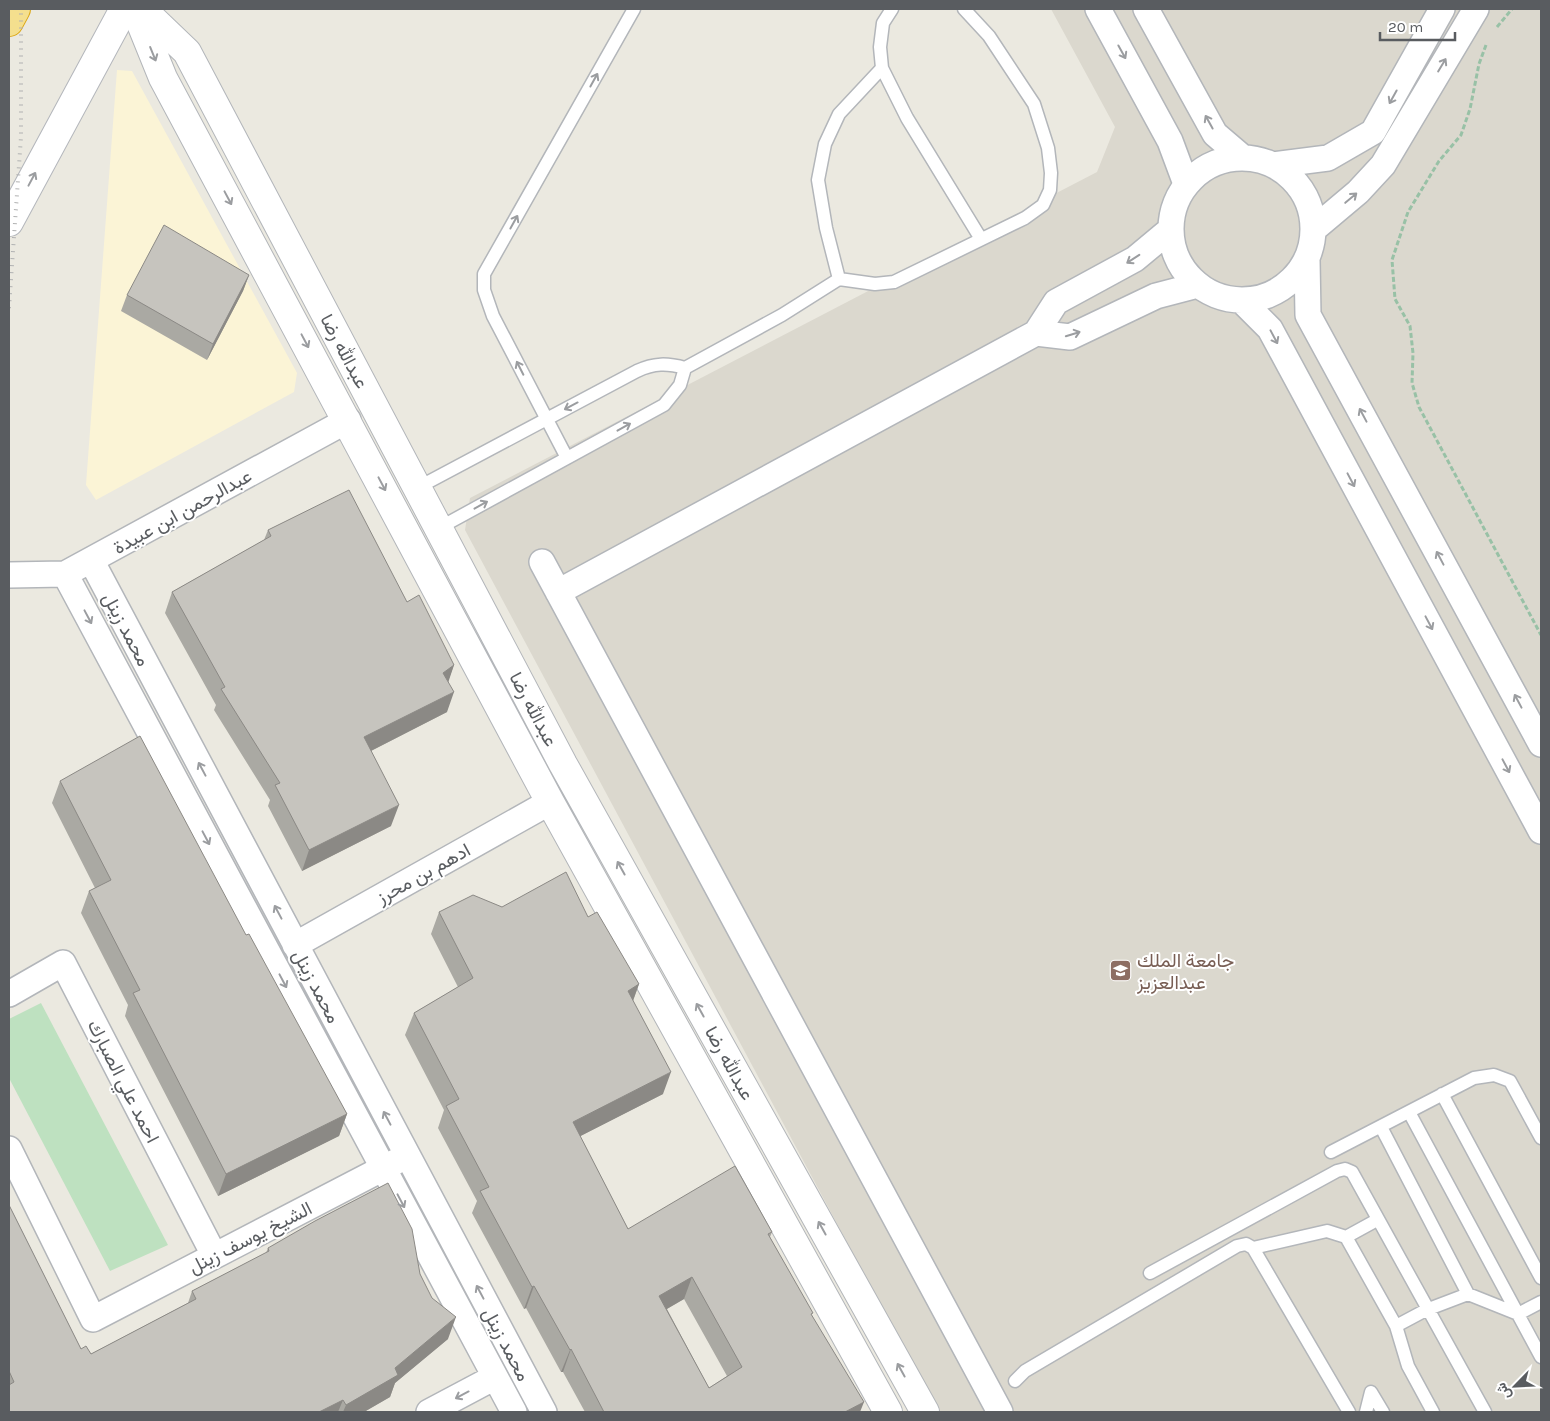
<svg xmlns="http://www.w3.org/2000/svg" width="1550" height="1421" viewBox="0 0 1550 1421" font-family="Karla,Vazirmatn,sans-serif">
<rect width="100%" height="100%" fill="#ebe9e0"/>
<!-- commercial -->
<path fill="#fbf4d6" d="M 117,70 L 132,71 L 297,373 L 294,392 L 96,500 L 86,485 Z"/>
<!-- education -->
<path fill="#dbd8ce" d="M 1051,9 L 1541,9 L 1541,1412 L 938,1412 L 465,530 L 470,498 L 1097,172 L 1115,127 Z"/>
<!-- green -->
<path fill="#bee1c0" d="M 41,1003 L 168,1245 L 110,1271 L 9,1078 L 9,1019 Z"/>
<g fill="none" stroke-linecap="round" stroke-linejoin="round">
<defs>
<path id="service" d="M 892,9 L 883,23 L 880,47 L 882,68 L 907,118 L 981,239
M 839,279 L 875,284 L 894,282 L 1025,218 L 1043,205 L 1050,190 L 1051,173 L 1048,148 L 1034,104 L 989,36 L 964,9
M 685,368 L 782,315 L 839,279 L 826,228 L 818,180 L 825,144 L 839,114 L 882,68
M 567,458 L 493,316 L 484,290 L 484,274 L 634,9
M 417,488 L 637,371 C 654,363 667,363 685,368 L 680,385 L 664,405 L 439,528
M 1442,1094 L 1541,1278
M 1409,1112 L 1541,1357
M 1381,1127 L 1468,1294
M 1331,1152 L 1474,1078 L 1494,1075 L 1510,1081 L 1541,1138
M 1346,1237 L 1377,1220
M 1253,1248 L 1327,1231 L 1346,1237 L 1396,1326 L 1408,1366 L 1433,1412
M 1150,1273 L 1337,1171 L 1345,1169 L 1352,1172 L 1485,1412
M 1396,1326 L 1426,1310 L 1468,1294 L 1518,1314 L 1541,1302
M 1015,1381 L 1025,1371 L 1237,1246 L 1246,1244 L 1253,1248 L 1349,1412
M 1371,1392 L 1383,1412
M 1366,1412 L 1371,1392"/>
<path id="minor" d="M 1098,9 L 1170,141 L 1186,184
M 1146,9 L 1215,134 L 1242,157
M1171 229a71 71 0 1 1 142 0a71 71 0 1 1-142 0Z
M 1273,165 L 1328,158 L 1373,132 L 1442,9
M 1171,229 L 1135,259 L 1056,302 L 1036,333 L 1070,337 L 1156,296 L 1198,285
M 1314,229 L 1358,192 L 1383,165 L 1476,9
M 1307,260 L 1308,315 L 1541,744
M 1242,301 L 1270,329 L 1541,831
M 91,560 L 544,1412
M 542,562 L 1000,1412
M 65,574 L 514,1412
M 9,575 L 65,574 L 348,420
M 558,592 L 1036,333
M 295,945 L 550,802
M 9,994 L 63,963 L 214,1255
M 9,1149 L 93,1319 L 399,1160
M 429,1412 L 495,1377"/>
<path id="tertiary" d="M 135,9 L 163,78 L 550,802 L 888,1412
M 142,9 L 187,52 L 563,764 L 925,1412"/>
<path id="secondary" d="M 9,222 L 124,9"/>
<path id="motorway" d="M 9,22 L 16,9"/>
</defs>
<!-- service casing -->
<use href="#service" stroke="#b3b6ba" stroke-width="15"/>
<!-- minor casing -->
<use href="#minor" stroke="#b3b6ba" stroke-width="28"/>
<!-- tertiary casing -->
<use href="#tertiary" stroke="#b3b6ba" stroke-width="30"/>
<!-- secondary casing -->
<use href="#secondary" stroke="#b4b7bc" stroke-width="30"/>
<!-- motorway casing -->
<use href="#motorway" stroke="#dba510" stroke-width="30"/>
<!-- path -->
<path stroke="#98c1a6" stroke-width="3" stroke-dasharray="5 2.5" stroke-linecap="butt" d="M 1497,27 L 1512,9
M 1486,45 L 1479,64 L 1470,109 L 1461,135 L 1439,161 L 1408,212 L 1392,260 L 1395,299 L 1410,326 L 1413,353 L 1412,383 L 1419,407 L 1541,635"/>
<!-- service -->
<use href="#service" stroke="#fff" stroke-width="12"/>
<!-- minor -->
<use href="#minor" stroke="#fff" stroke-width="25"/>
<!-- tertiary -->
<use href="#tertiary" stroke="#fff" stroke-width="28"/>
<!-- secondary -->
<use href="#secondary" stroke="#fff" stroke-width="28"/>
<!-- motorway -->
<use href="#motorway" stroke="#f4df8e" stroke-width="28"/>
<!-- rail -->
<path stroke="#b1b2b2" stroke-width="4" stroke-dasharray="1 6" stroke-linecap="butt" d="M 9,308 L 21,137 L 21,9"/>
</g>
<!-- wall -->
<path fill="#aaa9a3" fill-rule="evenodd" d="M 249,275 L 243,291 L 207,360 L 121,311 L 127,295 Z
M 268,530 L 407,602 L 454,665 L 448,681 L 447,712 L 371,751 L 391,826 L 302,871 L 268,806 L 270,800 L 214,710 L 216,705 L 165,613 L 172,592 L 264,540 Z
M 60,781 L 246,935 L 347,1114 L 339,1136 L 218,1196 L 125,1016 L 128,1005 L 81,913 L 89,891 L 95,888 L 52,803 Z
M 502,907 L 588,917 L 639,984 L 633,1001 L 663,1094 L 580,1136 L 628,1229 L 772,1232 L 770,1237 L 812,1316 L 860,1412 L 585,1412 L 563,1372 L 561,1372 L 526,1308 L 524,1309 L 472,1213 L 477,1201 L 438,1128 L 444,1110 L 405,1035 L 414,1013 L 458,987 L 431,934 L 439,912 ZM 684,1299 L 727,1376 L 709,1388 L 667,1309 Z
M 9,1205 L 81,1349 L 91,1354 L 188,1303 L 192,1291 L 266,1253 L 268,1248 L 420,1274 L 448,1339 L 395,1383 L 390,1397 L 364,1412 L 9,1412 Z"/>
<!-- shaded-wall -->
<path fill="#8b8985" d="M 249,275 L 243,291 L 207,360 L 213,344 Z
M 454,665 L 447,686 L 443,673 Z
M 454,692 L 447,712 L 357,758 L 364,737 Z
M 399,805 L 391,826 L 302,871 L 309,850 Z
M 639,984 L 631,1006 L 628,991 Z
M 671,1072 L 663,1094 L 565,1144 L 573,1122 Z
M 347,1114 L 339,1136 L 218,1196 L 226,1174 Z
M 692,1277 L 684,1299 L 651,1318 L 659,1296 Z
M 534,1286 L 526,1308 L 524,1309 L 532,1287 Z
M 456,1317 L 448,1339 L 395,1383 L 390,1397 L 364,1412 L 343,1412 L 346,1405 L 395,1368 Z
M 571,1349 L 563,1372 L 561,1372 L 570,1350 Z
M 343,1400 L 338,1412 L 319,1412 Z
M 864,1402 L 860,1412 L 845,1412 Z"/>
<!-- building -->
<path fill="#c6c4be" stroke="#8b8985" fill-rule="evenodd" d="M 164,225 L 249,275 L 213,344 L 127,295 Z
M 349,490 L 407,602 L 419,595 L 454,665 L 443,673 L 454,692 L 364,737 L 399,805 L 309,850 L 275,785 L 280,783 L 221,689 L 225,687 L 172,592 L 271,536 L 268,530 Z
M 140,736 L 246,935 L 249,934 L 347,1114 L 226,1174 L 133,993 L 140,990 L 89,891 L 111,880 L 60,781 Z
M 566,872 L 588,917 L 597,912 L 639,984 L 628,991 L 671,1072 L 573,1122 L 628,1229 L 735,1166 L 772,1232 L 768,1234 L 813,1313 L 811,1314 L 864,1402 L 845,1412 L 604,1412 L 571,1349 L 570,1350 L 534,1286 L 532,1287 L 480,1191 L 489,1187 L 446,1106 L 459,1099 L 414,1013 L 473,978 L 439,912 L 473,895 L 502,907 ZM 692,1277 L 742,1367 L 709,1388 L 659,1296 Z
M 388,1183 L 412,1229 L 420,1274 L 432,1298 L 456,1317 L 395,1368 L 398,1375 L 346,1405 L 343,1400 L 319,1412 L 9,1412 L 9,1385 L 14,1382 L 9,1371 L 9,1205 L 81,1349 L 86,1346 L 91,1354 L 196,1299 L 192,1291 L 269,1251 L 268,1248 L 315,1221 Z"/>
<!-- one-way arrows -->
<defs><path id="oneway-shaft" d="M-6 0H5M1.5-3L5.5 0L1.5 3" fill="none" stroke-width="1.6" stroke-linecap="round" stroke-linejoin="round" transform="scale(1.25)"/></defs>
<g stroke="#9b9da0">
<use href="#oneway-shaft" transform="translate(1122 52) rotate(61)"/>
<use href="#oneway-shaft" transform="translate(153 54) rotate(68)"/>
<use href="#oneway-shaft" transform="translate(1442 65) rotate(-59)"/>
<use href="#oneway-shaft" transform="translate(594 80) rotate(-61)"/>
<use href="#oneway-shaft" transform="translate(1393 97) rotate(119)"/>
<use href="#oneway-shaft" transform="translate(1209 122) rotate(-119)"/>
<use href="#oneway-shaft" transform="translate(32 179) rotate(-62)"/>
<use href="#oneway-shaft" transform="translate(228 198) rotate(62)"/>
<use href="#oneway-shaft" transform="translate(1351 198) rotate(-40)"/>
<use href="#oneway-shaft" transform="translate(514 222) rotate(-61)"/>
<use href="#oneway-shaft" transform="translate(1133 259) rotate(147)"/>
<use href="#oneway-shaft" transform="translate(1073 334) rotate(-17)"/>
<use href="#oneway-shaft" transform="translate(1274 337) rotate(62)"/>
<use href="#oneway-shaft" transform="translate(305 341) rotate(62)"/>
<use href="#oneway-shaft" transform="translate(520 368) rotate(-117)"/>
<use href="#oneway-shaft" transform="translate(571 406) rotate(152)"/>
<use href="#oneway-shaft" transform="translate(1363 415) rotate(-118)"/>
<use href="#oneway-shaft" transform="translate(624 427) rotate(-29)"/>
<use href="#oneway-shaft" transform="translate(1351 480) rotate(62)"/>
<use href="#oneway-shaft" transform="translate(382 484) rotate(62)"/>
<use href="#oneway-shaft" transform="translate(481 505) rotate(-29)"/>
<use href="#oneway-shaft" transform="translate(1440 558) rotate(-118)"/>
<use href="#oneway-shaft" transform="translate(88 617) rotate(62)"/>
<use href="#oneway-shaft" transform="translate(1429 623) rotate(62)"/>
<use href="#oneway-shaft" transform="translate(1518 701) rotate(-118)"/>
<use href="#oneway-shaft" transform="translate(1506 766) rotate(62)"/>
<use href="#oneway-shaft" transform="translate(202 769) rotate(-118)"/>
<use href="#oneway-shaft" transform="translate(206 838) rotate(62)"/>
<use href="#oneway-shaft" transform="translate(621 868) rotate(-119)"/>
<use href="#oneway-shaft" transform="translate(278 912) rotate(-118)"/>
<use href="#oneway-shaft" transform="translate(283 981) rotate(62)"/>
<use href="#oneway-shaft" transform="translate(700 1010) rotate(-119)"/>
<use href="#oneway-shaft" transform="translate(387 1118) rotate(-118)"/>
<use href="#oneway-shaft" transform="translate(401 1201) rotate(62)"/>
<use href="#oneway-shaft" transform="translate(822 1228) rotate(-119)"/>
<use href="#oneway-shaft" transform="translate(480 1292) rotate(-118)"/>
<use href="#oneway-shaft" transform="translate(901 1370) rotate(-119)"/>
<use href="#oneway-shaft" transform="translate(462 1395) rotate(152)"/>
</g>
<!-- icons -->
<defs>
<symbol id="university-square" viewBox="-11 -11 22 22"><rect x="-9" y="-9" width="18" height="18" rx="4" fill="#8d6e63" stroke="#fff"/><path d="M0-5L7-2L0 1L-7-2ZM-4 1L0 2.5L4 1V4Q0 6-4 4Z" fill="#fff"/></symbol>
</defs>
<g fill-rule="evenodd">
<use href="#university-square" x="1108" y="958" width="25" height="25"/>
</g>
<g text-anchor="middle" stroke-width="4" stroke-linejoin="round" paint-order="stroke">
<!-- street labels -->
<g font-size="19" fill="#595c60" stroke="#fff">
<text transform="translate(345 351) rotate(62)" y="7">عبدالله رضا</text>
<text transform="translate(182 511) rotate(-29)" y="7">عبدالرحمن ابن عبيدة</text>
<text transform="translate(127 629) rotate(62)" y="7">محمد زينل</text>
<text transform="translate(534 709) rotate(62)" y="7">عبدالله رضا</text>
<text transform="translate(423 873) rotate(-29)" y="7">ادهم بن محرز</text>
<text transform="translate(317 986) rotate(62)" y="7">محمد زينل</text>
<text transform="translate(730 1063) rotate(61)" y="7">عبدالله رضا</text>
<text transform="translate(124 1081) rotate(63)" y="7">احمد علي الصبارك</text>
<text transform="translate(250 1237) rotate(-27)" y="7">الشيخ يوسف زينل</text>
<text transform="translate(507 1344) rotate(62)" y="7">محمد زينل</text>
</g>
<!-- education labels -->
<g font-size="19" fill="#785e54" stroke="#fff" text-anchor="start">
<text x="1137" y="967">جامعة الملك<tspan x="1137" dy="22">عبدالعزيز</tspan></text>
</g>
</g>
<!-- border -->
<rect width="1550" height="1421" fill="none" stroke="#595c60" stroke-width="20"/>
<!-- north arrow -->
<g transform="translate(1515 1386) rotate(246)" stroke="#ffffff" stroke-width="4" paint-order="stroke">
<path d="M0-4L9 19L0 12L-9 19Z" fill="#595c60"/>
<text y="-8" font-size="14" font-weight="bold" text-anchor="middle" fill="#595c60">ش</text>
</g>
<!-- scale -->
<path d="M1380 32v8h75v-8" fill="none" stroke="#595c60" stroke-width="2.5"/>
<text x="1388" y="32" font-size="15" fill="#595c60" stroke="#ffffff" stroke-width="4" paint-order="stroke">20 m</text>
</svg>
